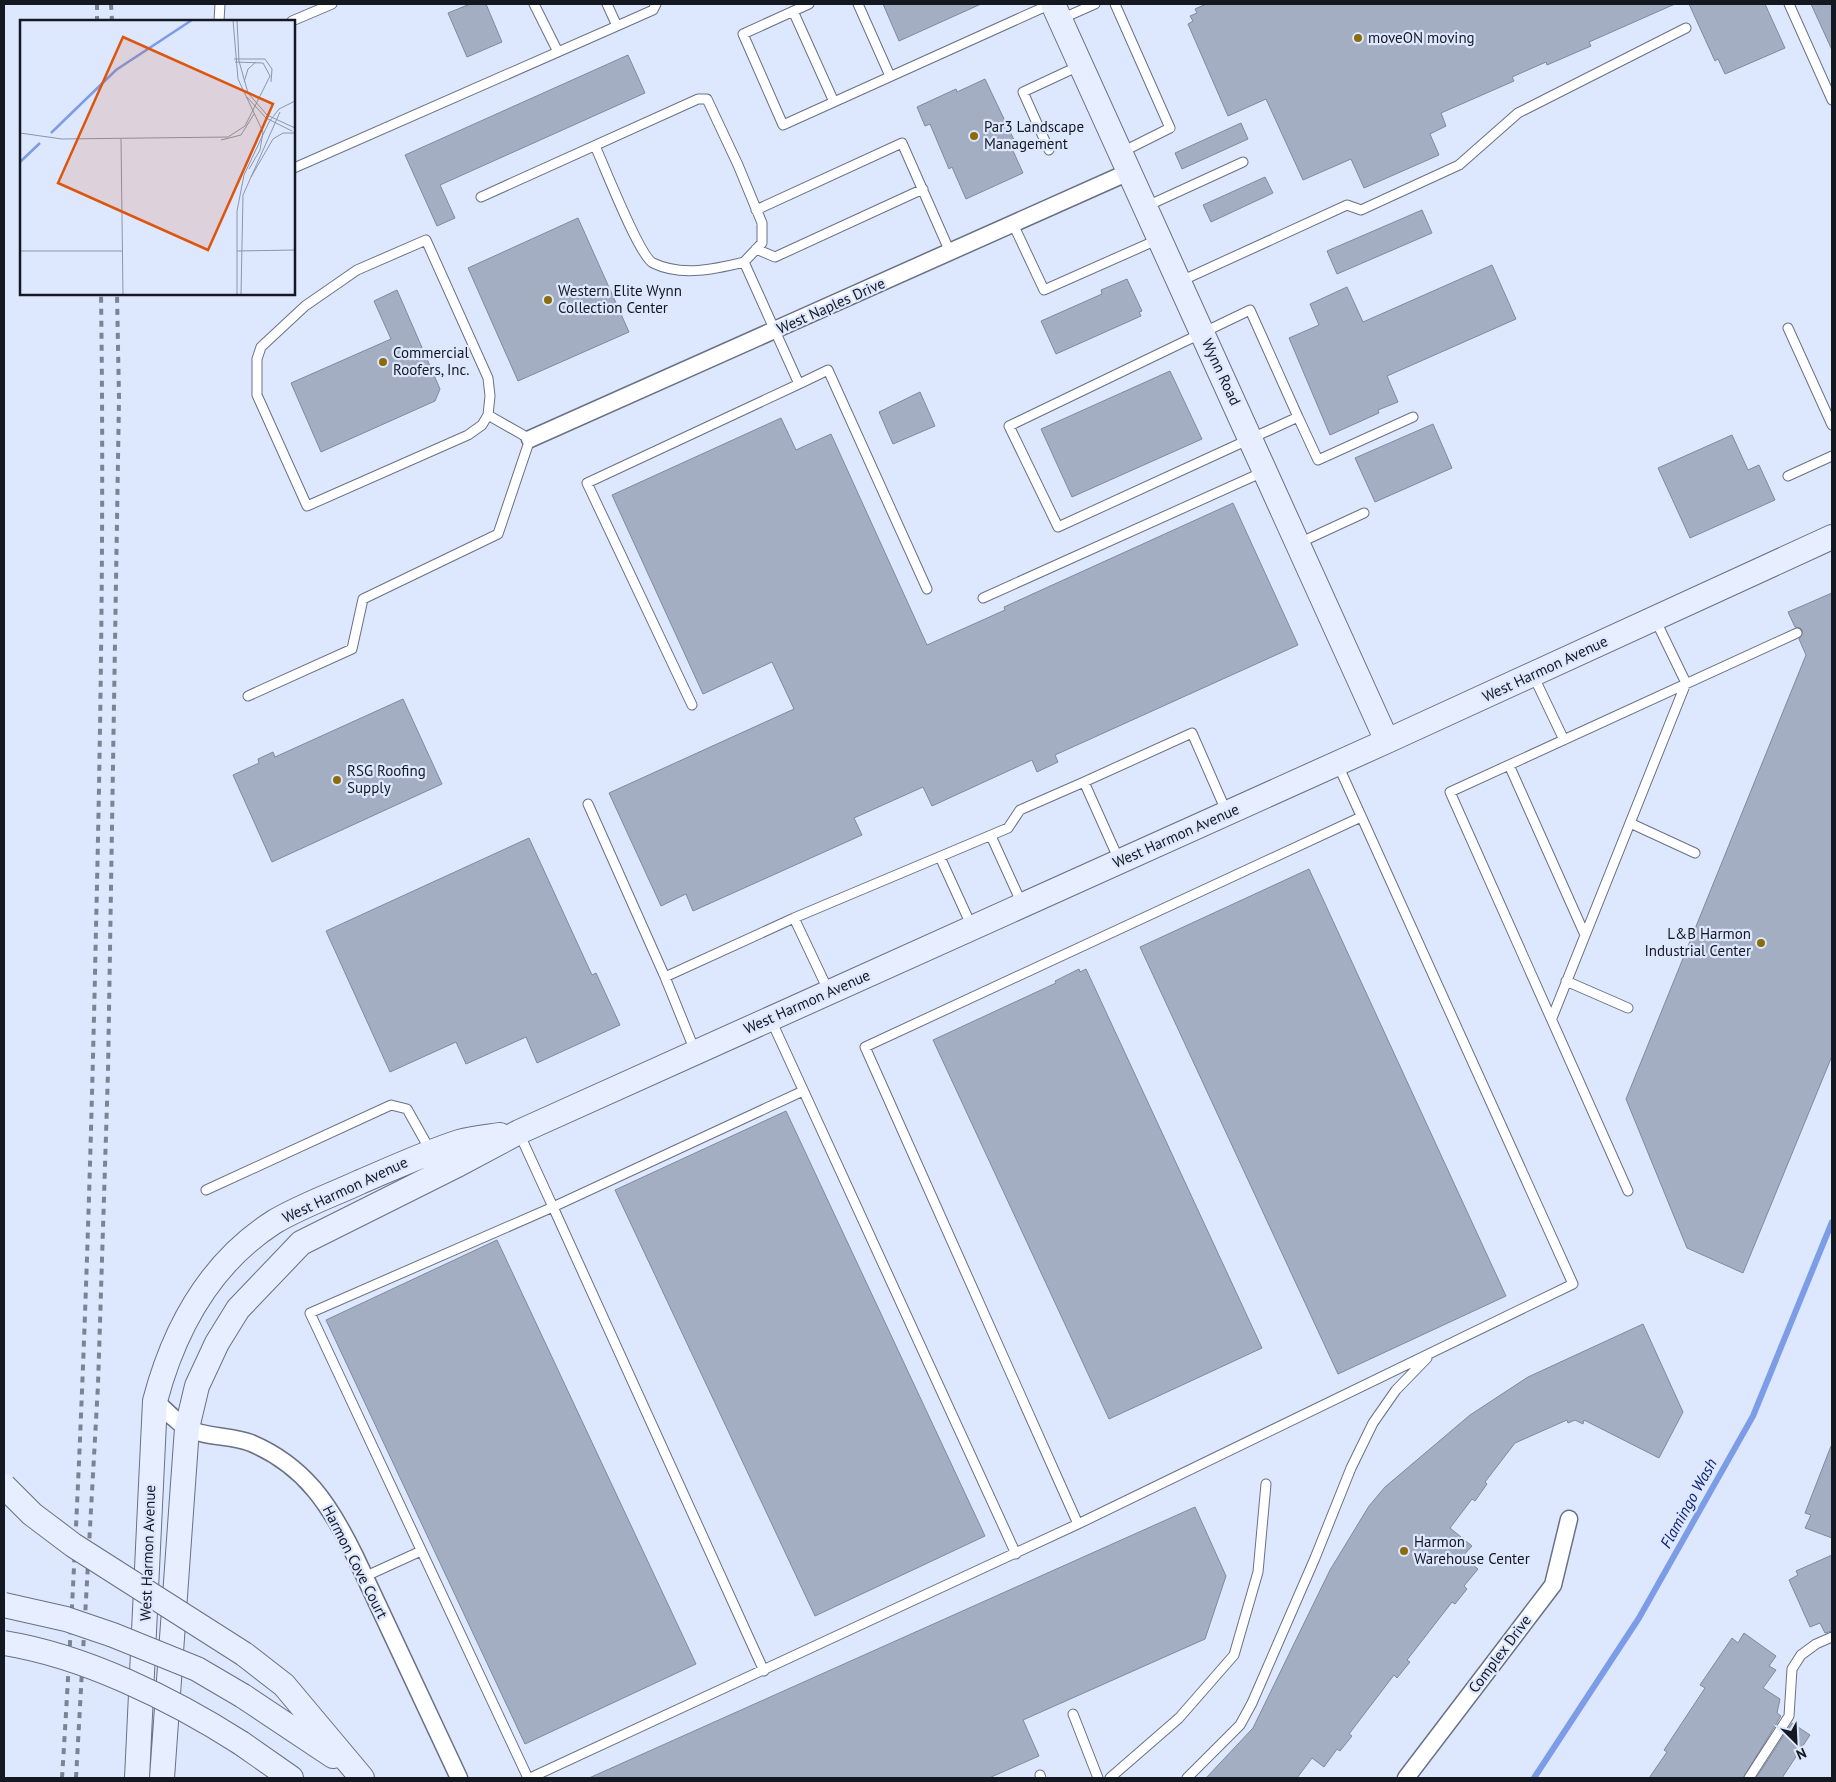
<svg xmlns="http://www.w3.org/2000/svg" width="1836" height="1782" viewBox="0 0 1836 1782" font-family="'PT Sans',sans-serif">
<rect width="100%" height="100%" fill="#dde8ff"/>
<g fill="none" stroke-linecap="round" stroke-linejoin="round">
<!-- stream -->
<path stroke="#7c9ce8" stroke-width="6" d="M 1534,1778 L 1639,1618 L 1753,1416 L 1832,1222"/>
</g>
<!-- building -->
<path fill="#a4aec3" stroke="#80899e" d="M 470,4 L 486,4 L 502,42 L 467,57 L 448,13 Z
M 883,4 L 981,4 L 899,41 Z
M 1206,4 L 1675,4 L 1589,42 L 1591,46 L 1547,65 L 1546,62 L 1512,77 L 1514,81 L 1441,113 L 1446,126 L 1430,134 L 1439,155 L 1364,188 L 1351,159 L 1303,180 L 1266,99 L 1228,116 L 1188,24 L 1193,21 L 1190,16 L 1197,13 L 1195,9 Z
M 1689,4 L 1765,4 L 1785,48 L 1725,74 L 1718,59 L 1715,61 Z
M 1811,4 L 1832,4 L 1832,50 Z
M 628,55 L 645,93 L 440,185 L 455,218 L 437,226 L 405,155 Z
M 985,79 L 1015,142 L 1010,144 L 1023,173 L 966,199 L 952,167 L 949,169 L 930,124 L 925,126 L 917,107 L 956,89 L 957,92 Z
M 1241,123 L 1248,139 L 1182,169 L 1175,153 Z
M 1265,177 L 1273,193 L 1211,222 L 1203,205 Z
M 1422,210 L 1432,233 L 1337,274 L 1327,251 Z
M 578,218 L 629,332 L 518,381 L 468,268 Z
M 1492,265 L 1516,319 L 1387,376 L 1398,402 L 1378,410 L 1379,413 L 1330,435 L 1289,338 L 1319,325 L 1310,304 L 1347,287 L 1363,322 Z
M 1127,279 L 1142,311 L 1139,312 L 1141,316 L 1056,354 L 1041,321 L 1102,294 L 1101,290 Z
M 397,290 L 440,389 L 435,401 L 321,452 L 291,383 L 391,339 L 374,301 Z
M 1170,371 L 1202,439 L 1072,497 L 1041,429 Z
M 920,392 L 935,426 L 893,444 L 879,412 Z
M 781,418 L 796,450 L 831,434 L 927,645 L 1005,610 L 1004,607 L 1233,503 L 1298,645 L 1055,755 L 1058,762 L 1037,772 L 1032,760 L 932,806 L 923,787 L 854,818 L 862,835 L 693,911 L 686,894 L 661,906 L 609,793 L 794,709 L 772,662 L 703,694 L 612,495 Z
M 1433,424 L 1452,468 L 1375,502 L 1355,458 Z
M 1732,435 L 1748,470 L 1759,465 L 1775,500 L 1690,538 L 1658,468 Z
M 1832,593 L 1832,1056 L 1743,1273 L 1687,1248 L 1626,1099 L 1806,655 L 1799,639 L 1803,631 L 1800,628 L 1795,627 L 1788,612 Z
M 403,699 L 442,784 L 272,862 L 233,775 L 259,763 L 258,759 L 273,752 L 275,757 Z
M 529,838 L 592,975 L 596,973 L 620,1025 L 537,1063 L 526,1037 L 466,1064 L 456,1042 L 390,1072 L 326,931 Z
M 1309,869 L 1506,1296 L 1338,1374 L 1140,947 Z
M 1079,969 L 1080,972 L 1086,969 L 1262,1348 L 1109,1419 L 933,1040 L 1056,983 L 1055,981 Z
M 786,1111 L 985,1536 L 815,1616 L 615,1190 Z
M 497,1240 L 696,1664 L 525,1744 L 326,1320 Z
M 1643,1324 L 1683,1412 L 1659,1458 L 1584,1420 L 1583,1424 L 1575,1420 L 1568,1423 L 1567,1420 L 1515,1443 L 1485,1482 L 1487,1484 L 1475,1501 L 1472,1499 L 1450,1528 L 1472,1546 L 1462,1557 L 1478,1569 L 1464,1586 L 1467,1589 L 1455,1604 L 1452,1602 L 1421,1642 L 1407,1660 L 1410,1662 L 1397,1678 L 1394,1675 L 1349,1734 L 1352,1736 L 1340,1751 L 1337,1749 L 1324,1767 L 1312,1758 L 1297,1778 L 1206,1778 L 1253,1728 L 1330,1570 L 1369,1506 L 1385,1487 L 1470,1415 L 1528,1377 Z
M 1831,1446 L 1832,1446 L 1832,1538 L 1805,1528 L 1811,1515 L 1805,1513 Z
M 1195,1507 L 1226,1576 L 1205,1639 L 1023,1720 L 1039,1756 L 989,1778 L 589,1778 Z
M 1832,1555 L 1832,1631 L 1825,1633 L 1820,1623 L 1810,1627 L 1789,1580 L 1798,1575 L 1796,1571 Z
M 1744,1633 L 1776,1656 L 1769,1666 L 1776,1670 L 1763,1688 L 1780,1699 L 1777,1713 L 1781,1716 L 1743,1778 L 1649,1778 L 1667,1752 L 1664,1750 L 1705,1688 L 1700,1685 L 1732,1638 L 1738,1643 Z
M 1792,1723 L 1810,1735 L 1782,1778 L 1756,1778 Z"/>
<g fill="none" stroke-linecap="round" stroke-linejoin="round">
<defs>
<path id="lane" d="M 534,4 L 558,52
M 607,4 L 617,26 L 653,10 L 656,4
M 809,4 L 743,34 L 783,125 L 1051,4
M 858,4 L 890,76
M 1115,4 L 1170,128 L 1122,152
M 1789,4 L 1832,100
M 793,11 L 834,102
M 1061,19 L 1095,4
M 219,21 L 220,4
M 292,21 L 332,4
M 595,146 C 604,165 639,256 653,263 C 682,277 715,269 744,262
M 1049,150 L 1023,92 L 1081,65
M 294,168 L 617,26
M 481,197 L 698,99 L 707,99 L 738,165 L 762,223 L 762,243 L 744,262 L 799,384 L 828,370 L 927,589
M 1147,206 L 1243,162
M 756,210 L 902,143 L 950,252
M 1013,224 L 1044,290 L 1159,239
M 756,249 L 775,257 L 923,189
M 1181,281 L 1347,205 L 1361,210 L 1459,165 L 1518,113 L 1686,28
M 1788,328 L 1832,425
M 1298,417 L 1250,310 L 1009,426 L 1058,527 L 1298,417 L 1318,460 L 1413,417
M 1788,476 L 1832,456
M 1299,543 L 1364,513
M 983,598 L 1263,472
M 1533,675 L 1564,740
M 248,696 L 352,649 L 363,599 L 498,534 L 530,439 L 488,415 L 490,396 L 488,378 L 426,240 L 357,270 L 305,306 L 261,347 L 257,359 L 257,395 L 307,506 L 468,435 L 482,425 L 488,415
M 692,705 L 587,483 L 799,384
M 1509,765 L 1585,935
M 588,804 L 665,977 L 794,918 L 1008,828 L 1020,810 L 1084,782
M 1630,823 L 1695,853
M 991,836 L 1022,904
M 940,857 L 972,927
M 1119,860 L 1084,782 L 1192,733 L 1227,813
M 794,918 L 829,992
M 665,977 L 695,1051
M 1566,981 L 1628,1008
M 1552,1018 L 1686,683 L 1655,619
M 771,1020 L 1016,1554
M 519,1133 L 553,1207 L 803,1091
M 206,1190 L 391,1105 L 407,1109 L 430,1150
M 1628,1191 L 1450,792 L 1797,633
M 1078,1524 L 865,1047 L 1361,817
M 364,1577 L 421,1551
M 1073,1714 L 1098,1778
M 1040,1775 L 1041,1778
M 528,1778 L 310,1313 L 553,1207 L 764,1671
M 530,1778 L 1078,1524 L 1573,1284 L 1338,765
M 1110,1778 L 1179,1718 L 1234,1655 L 1258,1572 L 1266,1484
M 1187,1778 L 1240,1725 L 1252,1703 L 1315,1558 L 1351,1468 L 1373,1423 L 1396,1390 L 1427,1358
M 1749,1778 L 1789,1716 L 1792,1669 L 1801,1655 L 1816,1644 L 1832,1637"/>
<path id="street" d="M 530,439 L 1131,171
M 155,1401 C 165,1409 176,1422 187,1428 C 206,1438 231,1435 251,1443 C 305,1466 330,1505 355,1556 L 459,1778
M 1406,1778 L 1553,1585 L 1569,1519"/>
<path id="secondary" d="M 1053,4 L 1387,741
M 244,1654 L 284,1685 L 362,1778
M 243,1696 L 333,1756
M 241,1743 L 291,1778
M 137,1778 L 155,1401 C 174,1329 210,1263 274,1222 C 301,1206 332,1195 360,1182 C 393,1168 425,1153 459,1142 C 472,1138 486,1137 500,1135
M 162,1778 L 187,1428 L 197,1386 L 217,1343 L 238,1309 L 301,1243 L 459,1164 L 519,1132 L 1387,741 L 1832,537"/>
</defs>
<!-- lane casing -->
<use href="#lane" stroke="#687185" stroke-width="11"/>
<!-- street casing -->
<use href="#street" stroke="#687185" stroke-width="19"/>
<!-- secondary casing -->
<use href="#secondary" stroke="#687185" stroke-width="26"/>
<!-- lane -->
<use href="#lane" stroke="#fff" stroke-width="9"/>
<!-- street -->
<use href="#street" stroke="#fff" stroke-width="16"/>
<!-- secondary -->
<use href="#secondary" stroke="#e6eeff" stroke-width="24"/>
<!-- rail -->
<path stroke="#7c8493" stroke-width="4" stroke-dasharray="6 6" stroke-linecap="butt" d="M 97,4 L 97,21
M 111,4 L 112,21
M 62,1778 C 80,1495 90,1212 96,928 C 101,717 104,505 101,294
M 76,1778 L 98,1385 L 108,1072 L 119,398 L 117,294"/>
<defs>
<path id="secondary-bridge" d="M 4,1486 L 32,1514 L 73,1545 L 244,1654
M 4,1605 L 66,1619 L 113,1635 L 197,1669 L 243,1696
M 4,1643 C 85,1656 172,1699 241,1743"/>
</defs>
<!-- secondary-bridge casing -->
<use href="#secondary-bridge" stroke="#687185" stroke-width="26" stroke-linecap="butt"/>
<!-- secondary-bridge -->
<use href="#secondary-bridge" stroke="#e6eeff" stroke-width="24"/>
</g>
<!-- markers -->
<g fill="#8c6b0d" stroke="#dde8ff" stroke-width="2">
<circle cx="1358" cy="38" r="5"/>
<circle cx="974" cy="136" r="5"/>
<circle cx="548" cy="300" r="5"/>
<circle cx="383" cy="362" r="5"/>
<circle cx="337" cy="780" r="5"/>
<circle cx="1761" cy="943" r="5"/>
<circle cx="1404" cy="1551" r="5"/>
</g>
<g text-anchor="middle" stroke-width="4.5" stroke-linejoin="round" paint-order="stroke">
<!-- poi labels -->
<g font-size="15" fill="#141820" stroke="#dde8ff" text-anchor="start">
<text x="1368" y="43">moveON moving</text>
<text x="984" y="132">Par3 Landscape<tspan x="984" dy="17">Management</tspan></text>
<text x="558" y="296">Western Elite Wynn<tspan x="558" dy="17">Collection Center</tspan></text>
<text x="393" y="358">Commercial<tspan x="393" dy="17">Roofers, Inc.</tspan></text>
<text x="347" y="776">RSG Roofing<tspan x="347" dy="17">Supply</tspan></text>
<text x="1751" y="939" text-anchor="end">L&amp;B Harmon<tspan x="1751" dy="17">Industrial Center</tspan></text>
<text x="1414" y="1547">Harmon<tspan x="1414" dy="17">Warehouse Center</tspan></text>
</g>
<!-- street labels -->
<g font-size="15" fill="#141820" stroke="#dde8ff">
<text transform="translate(831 306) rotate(-24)" y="5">West Naples Drive</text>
<text transform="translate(1221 372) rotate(65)" y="5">Wynn Road</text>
<text transform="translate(1545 669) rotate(-25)" y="5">West Harmon Avenue</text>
<text transform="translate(1176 836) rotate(-24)" y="5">West Harmon Avenue</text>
<text transform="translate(807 1002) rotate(-24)" y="5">West Harmon Avenue</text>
<text transform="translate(345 1190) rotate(-25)" y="5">West Harmon Avenue</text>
<text transform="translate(148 1553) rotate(-88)" y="5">West Harmon Avenue</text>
<text transform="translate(355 1562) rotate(63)" y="5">Harmon Cove Court</text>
<text transform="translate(1500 1654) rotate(-53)" y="5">Complex Drive</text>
</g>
<!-- water labels -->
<g font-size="16" font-style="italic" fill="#091c72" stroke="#dde8ff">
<text transform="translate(1688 1503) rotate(-61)" y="6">Flamingo Wash</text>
</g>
</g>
<!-- overview -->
<g transform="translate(20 20)">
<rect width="275" height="275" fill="#dde8ff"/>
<path fill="none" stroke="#7c9ce8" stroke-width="2.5" d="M 31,113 L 96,50 L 172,0M 0,142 L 20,123"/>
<path fill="none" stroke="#8d95a6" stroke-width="1" d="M 213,0 L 218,59 L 243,112 L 240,130 L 229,149M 217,0 L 219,41 L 228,73 L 247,95 L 275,108M 214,39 L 245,39 L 252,49 L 251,62M 224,62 L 228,49 L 236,42M 227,77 L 246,98 L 272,111M 0,113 L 42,119 L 208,117 L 225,106 L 250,56 L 243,43 L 215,42M 101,119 L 103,275M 201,120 L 221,115 L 234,94M 231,157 L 253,119 L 263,113 L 275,113M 0,231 L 102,231M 217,231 L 275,230M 217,275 L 217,191 L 224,155 L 249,102 L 259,89 L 275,81M 221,275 L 223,175 L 260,92"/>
<path fill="#dd560d" fill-opacity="0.15" stroke="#dd560d" stroke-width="2.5" d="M 103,17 L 253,84 L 188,230 L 38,163 Z"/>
<rect width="275" height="275" fill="none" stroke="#141820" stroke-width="2.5"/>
</g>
<!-- border -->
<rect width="1836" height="1782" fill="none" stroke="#141820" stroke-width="10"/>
<!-- north arrow -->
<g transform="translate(1796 1742) rotate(156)" stroke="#dde8ff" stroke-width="4" paint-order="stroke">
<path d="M0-4L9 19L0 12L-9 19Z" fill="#141820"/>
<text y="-8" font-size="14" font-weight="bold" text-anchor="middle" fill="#141820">N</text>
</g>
</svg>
